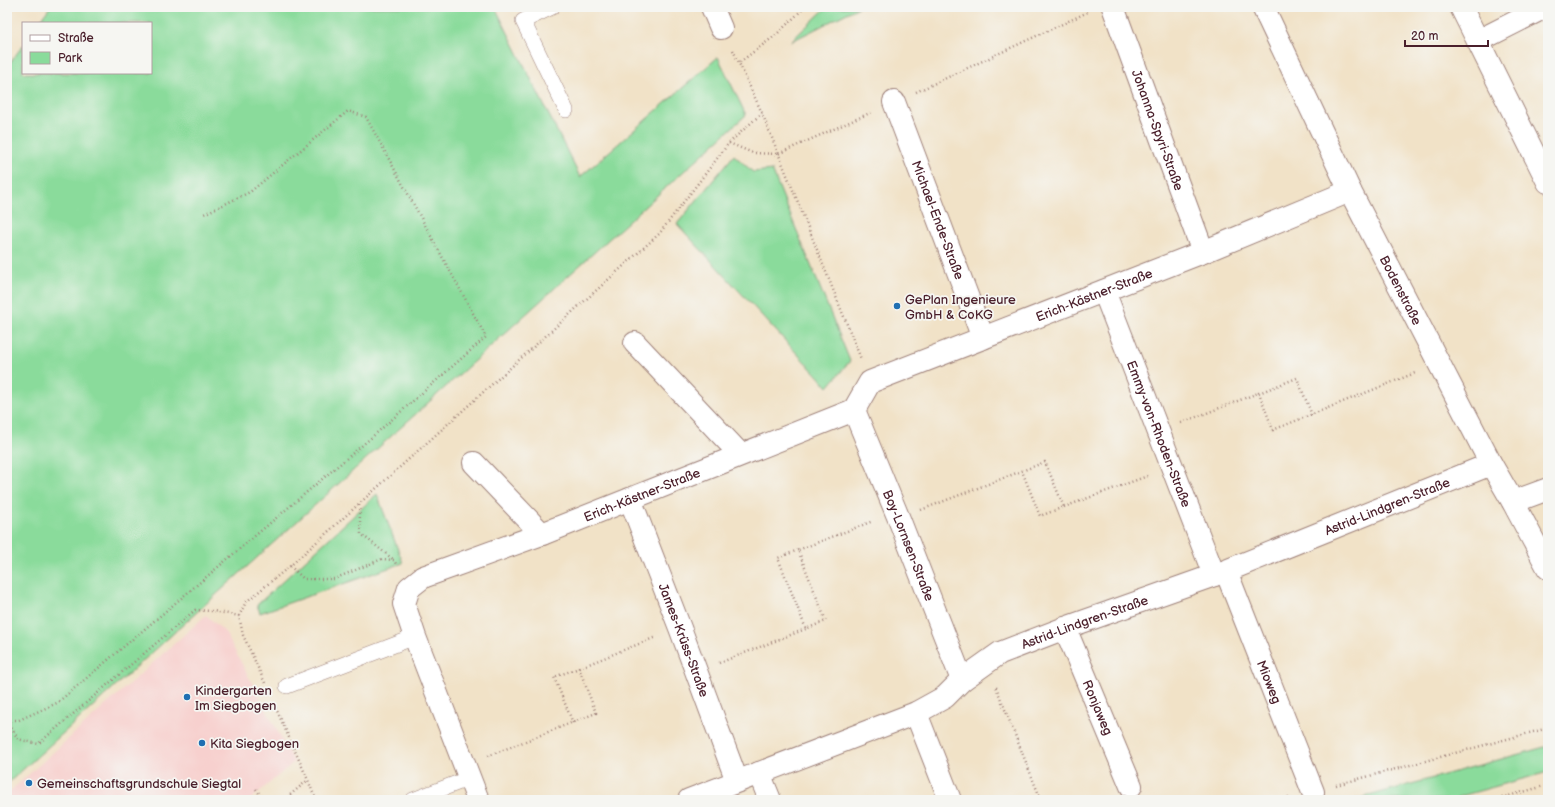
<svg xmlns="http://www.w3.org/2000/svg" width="1555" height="807" viewBox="0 0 1555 807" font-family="'Balsamiq Sans',sans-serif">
<rect width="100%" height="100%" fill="#f6f6f2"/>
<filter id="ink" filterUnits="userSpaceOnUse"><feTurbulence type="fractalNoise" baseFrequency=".025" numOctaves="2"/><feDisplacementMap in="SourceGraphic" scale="8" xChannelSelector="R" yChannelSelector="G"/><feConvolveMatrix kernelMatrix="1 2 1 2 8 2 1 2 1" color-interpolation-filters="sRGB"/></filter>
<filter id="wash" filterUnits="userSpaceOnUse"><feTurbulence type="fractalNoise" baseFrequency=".012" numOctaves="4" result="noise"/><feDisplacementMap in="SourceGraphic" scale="16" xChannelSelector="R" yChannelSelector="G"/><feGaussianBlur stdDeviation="0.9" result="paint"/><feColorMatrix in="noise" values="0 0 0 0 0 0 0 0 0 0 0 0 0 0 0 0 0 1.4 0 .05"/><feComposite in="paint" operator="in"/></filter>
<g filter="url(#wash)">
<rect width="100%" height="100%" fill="#f1e2c7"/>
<!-- built -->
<path fill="#f7d0ce" d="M 206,615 L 225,632 L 294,762 L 250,800 L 7,800 L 7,794 Z"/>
<!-- green -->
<path fill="#8adb9b" stroke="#6a7d63" d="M 50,7 L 495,7 L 580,177 L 718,57 L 746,115 L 7,784 L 7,67 L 23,45 L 23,73 L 151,73 L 151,23 L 38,23 Z
M 827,7 L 859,7 L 790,42 Z
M 734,155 L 753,172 L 772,170 L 850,361 L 828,387 L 677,224 Z
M 377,494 L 403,563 L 260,613 L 257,605 Z
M 1548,746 L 1548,772 L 1461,796 L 1455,800 L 1354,800 Z"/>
</g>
<g filter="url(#ink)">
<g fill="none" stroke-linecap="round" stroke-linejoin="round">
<defs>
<path id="lane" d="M 552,7 L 523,21 L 566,110
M 287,686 L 415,637
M 413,800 L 470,778"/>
<g id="street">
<path d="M 712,7 L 721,28"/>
<path id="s1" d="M 1113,7 L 1203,252"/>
<path id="s2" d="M 1263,7 L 1350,191 L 1491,464 L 1513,502 L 1548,568"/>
<path d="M 1461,7 L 1548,182"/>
<path d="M 1478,41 L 1545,7"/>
<path id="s3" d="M 894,102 L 983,338"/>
<path id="s4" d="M 1104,291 L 1214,575"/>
<path d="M 635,343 L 740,454"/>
<path id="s5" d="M 854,410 L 899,519 L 962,680"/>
<path d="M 474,463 L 542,534"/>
<path id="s6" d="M 630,499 L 680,628 L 737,781"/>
<path d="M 1513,502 L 1548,489"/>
<path id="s7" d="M 1226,571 L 1313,792"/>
<path id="s8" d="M 1065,628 L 1131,786"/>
<path d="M 916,713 L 950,800"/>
<path d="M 759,773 L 770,800"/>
<path id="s9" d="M 478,800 L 415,637 L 404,604 L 409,588 L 423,577 L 542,534 L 854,410 L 870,382 L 1203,252 L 1350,191"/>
<path id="s10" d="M 689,800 L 916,713 L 945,697 L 962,680 L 1000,653 L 1065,628 L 1226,571 L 1491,464"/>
</g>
</defs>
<!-- lane casing -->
<use href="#lane" stroke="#9e8079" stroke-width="16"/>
<!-- street casing -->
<use href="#street" stroke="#9e8079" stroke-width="24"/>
<!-- path -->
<path stroke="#9e8079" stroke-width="2.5" stroke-dasharray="1 3" stroke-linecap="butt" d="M 733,50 L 762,113 L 861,359
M 740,62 L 776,35 L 805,7
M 916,92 L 1088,12
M 729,143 L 753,153 L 778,154 L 872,112
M 1312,415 L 1297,378 L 1259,393 L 1273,430 L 1415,373
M 1181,423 L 1258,393
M 359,505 L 361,534 L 394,560
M 1064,507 L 1150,475
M 921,510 L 1045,462 L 1064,507 L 1040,516 L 1022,471
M 798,550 L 778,558 L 806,629
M 290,566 L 304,579 L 334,579 L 382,559 L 394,560 L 397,566
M 719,663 L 826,621 L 798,550 L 873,521
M 265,683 L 243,635 L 239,616 L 246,602 L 290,566 L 659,234 L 729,143 L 762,113
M 996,687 L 1041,800
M 274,704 L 308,780
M 7,720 L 19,720 L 57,703 L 372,437 L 486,337 L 366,117 L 348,111 L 250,192 L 204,214
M 7,721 L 18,739 L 38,744 L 195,610 L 213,611 L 239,616
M 573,723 L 554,677 L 579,668
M 488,756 L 596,713 L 579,668 L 656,637
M 1336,785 L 1548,728
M 256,789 L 264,800
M 284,800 L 308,780 L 316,800
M 1280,800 L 1289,798
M 1494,800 L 1548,785
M 1544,800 L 1548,799"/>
<!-- lane -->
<use href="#lane" stroke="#fff" stroke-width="15"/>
<!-- street -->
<use href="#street" stroke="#fff" stroke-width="22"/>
</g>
</g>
<!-- markers -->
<g fill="#1f6fb2" stroke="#f6f6f2" stroke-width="1.5">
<circle cx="897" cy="306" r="4"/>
<circle cx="187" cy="697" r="4"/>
<circle cx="202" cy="743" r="4"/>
<circle cx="29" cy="783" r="4"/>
</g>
<g text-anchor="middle" stroke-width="3.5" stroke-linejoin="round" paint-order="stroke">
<!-- street labels -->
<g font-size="13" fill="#4a1f2b" stroke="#f6f6f2">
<text dy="5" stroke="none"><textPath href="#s1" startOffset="131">Johanna-Spyri-Straße</textPath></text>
<text dy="5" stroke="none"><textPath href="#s3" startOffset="126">Michael-Ende-Straße</textPath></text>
<text dy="5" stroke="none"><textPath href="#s2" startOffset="315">Bodenstraße</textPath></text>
<text dy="5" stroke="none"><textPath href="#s9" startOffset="979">Erich-Kästner-Straße</textPath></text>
<text dy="5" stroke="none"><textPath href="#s4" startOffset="153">Emmy-von-Rhoden-Straße</textPath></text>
<text dy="5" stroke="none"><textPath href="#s9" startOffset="478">Erich-Kästner-Straße</textPath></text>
<text dy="5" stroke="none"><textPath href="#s10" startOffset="761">Astrid-Lindgren-Straße</textPath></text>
<text dy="5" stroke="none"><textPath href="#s5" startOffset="146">Boy-Lornsen-Straße</textPath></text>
<text dy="5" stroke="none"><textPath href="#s10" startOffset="437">Astrid-Lindgren-Straße</textPath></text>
<text dy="5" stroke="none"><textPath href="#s6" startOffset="151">James-Krüss-Straße</textPath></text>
<text dy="5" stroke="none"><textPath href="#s7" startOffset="119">Mioweg</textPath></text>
<text dy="5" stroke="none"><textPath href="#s8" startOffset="86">Ronjaweg</textPath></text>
</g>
<!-- poi labels -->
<g font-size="13" fill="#4a1f2b" stroke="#f6f6f2" text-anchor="start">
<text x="905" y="304">GePlan Ingenieure<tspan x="905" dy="15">GmbH &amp; CoKG</tspan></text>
<text x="195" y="695">Kindergarten<tspan x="195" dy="15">Im Siegbogen</tspan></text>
<text x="210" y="748">Kita Siegbogen</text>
<text x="37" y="788">Gemeinschaftsgrundschule Siegtal</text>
</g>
</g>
<!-- margin -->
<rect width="1555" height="807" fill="none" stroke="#f6f6f2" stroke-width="24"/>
<!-- legend -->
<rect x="22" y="22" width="130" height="52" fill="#f6f6f2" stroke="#b1a0a2"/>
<rect x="30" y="35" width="20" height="6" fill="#ffffff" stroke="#b1a0a2"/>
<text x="58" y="42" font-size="12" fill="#4a1f2b">Straße</text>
<rect x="30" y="52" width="20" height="12" fill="#8adb9b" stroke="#b1a0a2"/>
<text x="58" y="62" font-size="12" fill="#4a1f2b">Park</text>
<!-- scale -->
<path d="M1405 40v6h83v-6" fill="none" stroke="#4a1f2b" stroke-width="2"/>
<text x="1411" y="40" font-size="12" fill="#4a1f2b" stroke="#f6f6f2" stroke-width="3" paint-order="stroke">20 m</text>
</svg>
